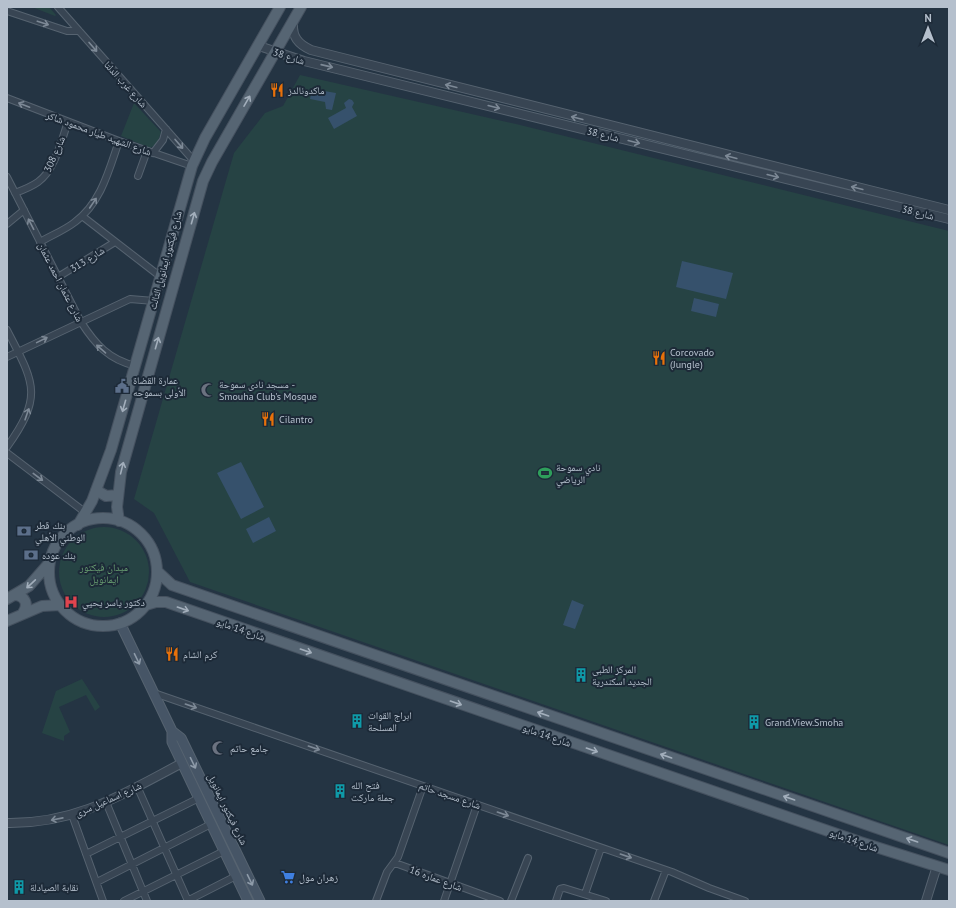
<svg xmlns="http://www.w3.org/2000/svg" width="956" height="908" viewBox="0 0 956 908" font-family="'PT Sans','Noto Naskh Arabic',sans-serif">
<rect width="100%" height="100%" fill="#243443"/>
<!-- green -->
<path fill="#264344" d="M 32,7 L 49,7 L 56,15 L 55,16 Z
M 300,75 L 516,124 L 949,231 L 949,845 L 190,582 L 154,513 L 134,499 L 234,153 L 265,113 L 283,106 Z
M 134,103 L 161,132 L 157,144 L 150,148 L 121,136 Z
M59 572a45 45 0 1 1 90 0a45 45 0 1 1-90 0Z
M 82,679 L 100,707 L 95,711 L 86,695 L 59,707 L 70,732 L 64,736 L 64,741 L 42,733 L 56,691 Z"/>
<!-- water -->
<path fill="#36516c" d="M 312,89 L 336,93 L 332,110 L 326,109 L 325,102 L 310,99 Z
M 349,99 L 352,100 L 354,103 L 352,107 L 357,116 L 334,129 L 328,118 L 346,108 L 344,103 Z
M 682,261 L 733,273 L 726,299 L 676,287 Z
M 694,298 L 719,304 L 716,317 L 691,311 Z
M 241,462 L 264,507 L 241,519 L 217,473 Z
M 269,517 L 276,531 L 253,543 L 246,529 Z
M 572,600 L 584,605 L 575,629 L 563,625 Z"/>
<g fill="none" stroke-linecap="round" stroke-linejoin="round">
<defs>
<path id="minor" d="M 58,7 L 194,161
M 7,11 L 67,31 L 79,31
M 7,98 L 119,141 L 192,166
M 153,153 L 163,140 L 166,129
M 138,176 L 147,151
M 7,177 L 81,322 C 95,344 109,360 136,366
M 15,193 C 23,190 31,187 38,182 C 55,170 61,141 68,122
M 82,216 L 161,277
M 7,224 L 24,210
M 40,242 C 52,235 65,230 75,222 C 101,203 109,170 119,141
M 58,277 L 115,242
M 7,330 C 34,383 44,395 7,447
M 7,357 L 130,299 L 154,301
M 7,453 L 86,513
M 154,693 L 672,872 L 709,888 L 745,901
M 137,786 L 188,901
M 106,802 L 147,901
M 72,815 L 103,901
M 86,854 L 199,798
M 395,863 L 500,901
M 97,882 L 211,824
M 585,894 L 601,848
M 124,901 L 224,851
M 187,901 L 236,876
M 376,901 L 387,872 L 398,857 L 423,786
M 444,901 L 477,805
M 511,901 L 528,858
M 556,901 L 560,889 L 564,888 L 606,901
M 654,901 L 666,870"/>
<path id="tertiary" d="M 293,22 C 292,37 298,44 311,50 L 949,210
M 259,46 L 304,61 L 949,219
M 7,823 C 77,824 123,794 182,763
M 926,901 L 937,866"/>
<path id="secondary" d="M 120,623 L 172,731 L 181,738 L 260,901
M 172,731 L 172,742 L 248,901"/>
<path id="primary" d="M 96,490 L 106,496 L 118,495
M49 572a54 54 0 1 1 108 0a54 54 0 1 1-108 0Z
M 119,521 L 117,507 L 121,472 L 203,181 L 212,162 L 301,7
M 78,525 L 92,501 L 111,450 L 192,166 L 205,138 L 280,7
M 157,571 L 172,585 L 949,853
M 15,595 C 25,596 29,604 23,613
M 7,599 L 29,586 L 50,562
M 146,605 L 156,602 L 166,602 L 860,842 L 949,870
M 7,621 L 42,606 L 60,605"/>
</defs>
<!-- minor casing -->
<use href="#minor" stroke="#566370" stroke-width="8"/>
<!-- tertiary casing -->
<use href="#tertiary" stroke="#566370" stroke-width="10"/>
<!-- secondary casing -->
<use href="#secondary" stroke="#566370" stroke-width="11"/>
<!-- primary casing -->
<use href="#primary" stroke="#45515f" stroke-width="12"/>
<!-- minor -->
<use href="#minor" stroke="#384553" stroke-width="6"/>
<!-- tertiary -->
<use href="#tertiary" stroke="#384553" stroke-width="8"/>
<!-- secondary -->
<use href="#secondary" stroke="#465566" stroke-width="9"/>
<!-- primary -->
<use href="#primary" stroke="#566573" stroke-width="10"/>
</g>
<!-- one-way arrows -->
<defs><path id="oneway-shaft" d="M-6 0H5M1.5-3L5.5 0L1.5 3" fill="none" stroke-width="1.6" stroke-linecap="round" stroke-linejoin="round"/></defs>
<g stroke="#7d8996">
<use href="#oneway-shaft" transform="translate(43 23) rotate(18)"/>
<use href="#oneway-shaft" transform="translate(93 47) rotate(49)"/>
<use href="#oneway-shaft" transform="translate(327 66) rotate(13)"/>
<use href="#oneway-shaft" transform="translate(451 86) rotate(-166)"/>
<use href="#oneway-shaft" transform="translate(24 105) rotate(-159)"/>
<use href="#oneway-shaft" transform="translate(494 107) rotate(14)"/>
<use href="#oneway-shaft" transform="translate(577 118) rotate(-166)"/>
<use href="#oneway-shaft" transform="translate(634 142) rotate(14)"/>
<use href="#oneway-shaft" transform="translate(179 144) rotate(49)"/>
<use href="#oneway-shaft" transform="translate(731 157) rotate(-166)"/>
<use href="#oneway-shaft" transform="translate(773 176) rotate(14)"/>
<use href="#oneway-shaft" transform="translate(857 188) rotate(-166)"/>
<use href="#oneway-shaft" transform="translate(93 203) rotate(-56)"/>
<use href="#oneway-shaft" transform="translate(31 224) rotate(-117)"/>
<use href="#oneway-shaft" transform="translate(42 340) rotate(-26)"/>
<use href="#oneway-shaft" transform="translate(101 349) rotate(-139)"/>
<use href="#oneway-shaft" transform="translate(27 414) rotate(-71)"/>
<use href="#oneway-shaft" transform="translate(38 477) rotate(37)"/>
<use href="#oneway-shaft" transform="translate(191 706) rotate(19)"/>
<use href="#oneway-shaft" transform="translate(314 748) rotate(19)"/>
<use href="#oneway-shaft" transform="translate(503 814) rotate(19)"/>
<use href="#oneway-shaft" transform="translate(57 819) rotate(169)"/>
<use href="#oneway-shaft" transform="translate(626 856) rotate(19)"/>
</g>
<g stroke="#a2aebb">
<use href="#oneway-shaft" transform="translate(247 101) rotate(-60)"/>
<use href="#oneway-shaft" transform="translate(193 218) rotate(-74)"/>
<use href="#oneway-shaft" transform="translate(157 343) rotate(-74)"/>
<use href="#oneway-shaft" transform="translate(124 406) rotate(106)"/>
<use href="#oneway-shaft" transform="translate(122 468) rotate(-76)"/>
<use href="#oneway-shaft" transform="translate(31 584) rotate(137)"/>
<use href="#oneway-shaft" transform="translate(183 609) rotate(19)"/>
<use href="#oneway-shaft" transform="translate(306 651) rotate(19)"/>
<use href="#oneway-shaft" transform="translate(456 703) rotate(19)"/>
<use href="#oneway-shaft" transform="translate(543 714) rotate(-161)"/>
<use href="#oneway-shaft" transform="translate(592 750) rotate(19)"/>
<use href="#oneway-shaft" transform="translate(666 756) rotate(-161)"/>
<use href="#oneway-shaft" transform="translate(789 798) rotate(-161)"/>
<use href="#oneway-shaft" transform="translate(912 840) rotate(-161)"/>
</g>
<g stroke="#8e9ba9">
<use href="#oneway-shaft" transform="translate(137 659) rotate(64)"/>
<use href="#oneway-shaft" transform="translate(193 763) rotate(64)"/>
<use href="#oneway-shaft" transform="translate(250 880) rotate(64)"/>
</g>
<!-- icons -->
<defs>
<symbol id="restaurant-bare" viewBox="-9 -9 18 18"><path d="M-5-6h1v4h1v-4h1v4h1v-4h1v5L-1.5 .5V6h-2V.5L-5-1ZM5-6V6H3V1.5H1.5Q1.5-4 5-6Z" fill="#e8710a" stroke="#1d2a38" stroke-width="2.5" paint-order="stroke"/></symbol>
<symbol id="civic-bare" viewBox="-9 -9 18 18"><path d="M-.6-6.5H3V-4.5H.6V-3L4-1V1h2V6H-6V1h2V-1L-.6-3ZM-1.2 2.5V6h2.4V2.5Z" fill="#5c6f8a" stroke="#1d2a38" stroke-width="2.5" paint-order="stroke"/></symbol>
<symbol id="mosque-bare" viewBox="-9 -9 18 18"><path d="M3.5-4.9A6 6 0 1 0 3.5 4.9A5 5 0 1 1 3.5-4.9Z" fill="#6b7280" stroke="#1d2a38" stroke-width="2.5" paint-order="stroke"/></symbol>
<symbol id="stadium-bare" viewBox="-9 -9 18 18"><path d="M0-5a6.5 5 0 1 0 0 10a6.5 5 0 1 0 0-10ZM-3.5-1.8h7v3.6h-7Z" fill="#2e9e5b" stroke="#1d2a38" stroke-width="2.5" paint-order="stroke"/></symbol>
<symbol id="bank-bare" viewBox="-9 -9 18 18"><path d="M-6-4H6V4H-6ZM0-2.3a2.3 2.3 0 1 0 0 4.6a2.3 2.3 0 1 0 0-4.6Z" fill="#5c6f8a" stroke="#1d2a38" stroke-width="2.5" paint-order="stroke"/></symbol>
<symbol id="hospital-bare" viewBox="-9 -9 18 18"><path d="M-5-5h3v3.5h4V-5h3V5h-3V1.5h-4V5h-3Z" fill="#e0444e" stroke="#1d2a38" stroke-width="2.5" paint-order="stroke"/></symbol>
<symbol id="building-bare" viewBox="-9 -9 18 18"><path d="M-4-6H4V6H1V3H-1V6H-4ZM-2.5-4.3h1.7v1.8h-1.7ZM.8-4.3h1.7v1.8H.8ZM-2.5-1h1.7V.8h-1.7ZM.8-1h1.7V.8H.8Z" fill="#0f9aa8" stroke="#1d2a38" stroke-width="2.5" paint-order="stroke"/></symbol>
<symbol id="supermarket-bare" viewBox="-9 -9 18 18"><path d="M-6-5.5h2.5l.6 2H6L4.5 2H-2.5L-4.4-4H-6ZM-1.5 3.2a1.3 1.3 0 1 0 .1 0ZM3 3.2a1.3 1.3 0 1 0 .1 0Z" fill="#3f7fe0" stroke="#1d2a38" stroke-width="2.5" paint-order="stroke"/></symbol>
</defs>
<g fill-rule="evenodd">
<use href="#restaurant-bare" x="267" y="80" width="20" height="20"/>
<use href="#restaurant-bare" x="649" y="348" width="20" height="20"/>
<use href="#civic-bare" x="112" y="376" width="20" height="20"/>
<use href="#mosque-bare" x="198" y="380" width="20" height="20"/>
<use href="#restaurant-bare" x="258" y="409" width="20" height="20"/>
<use href="#stadium-bare" x="535" y="463" width="20" height="20"/>
<use href="#bank-bare" x="14" y="521" width="20" height="20"/>
<use href="#bank-bare" x="21" y="545" width="20" height="20"/>
<use href="#hospital-bare" x="61" y="592" width="20" height="20"/>
<use href="#restaurant-bare" x="162" y="644" width="20" height="20"/>
<use href="#building-bare" x="571" y="665" width="20" height="20"/>
<use href="#building-bare" x="347" y="711" width="20" height="20"/>
<use href="#building-bare" x="744" y="712" width="20" height="20"/>
<use href="#mosque-bare" x="209" y="738" width="20" height="20"/>
<use href="#building-bare" x="330" y="781" width="20" height="20"/>
<use href="#supermarket-bare" x="278" y="867" width="20" height="20"/>
<use href="#building-bare" x="9" y="877" width="20" height="20"/>
</g>
<g text-anchor="middle" stroke-width="4" stroke-linejoin="round" paint-order="stroke">
<!-- street labels -->
<g font-size="10" fill="#b5c0cd" stroke="#1d2a38">
<text transform="translate(289 56) rotate(18)" y="4">شارع 38</text>
<text transform="translate(126 84) rotate(48)" y="4">شارع غرب الدلتا</text>
<text transform="translate(99 133) rotate(20)" y="4">شارع الشهيد طيار محمود شاكر</text>
<text transform="translate(603 134) rotate(14)" y="4">شارع 38</text>
<text transform="translate(54 154) rotate(-66)" y="4">شارع 308</text>
<text transform="translate(918 212) rotate(14)" y="4">شارع 38</text>
<text transform="translate(87 259) rotate(-32)" y="4">شارع 313</text>
<text transform="translate(165 260) rotate(-75)" y="4">شارع فيكتور ايمانويل الثالث</text>
<text transform="translate(61 282) rotate(63)" y="4">شارع عثمان احمد عثمان</text>
<text transform="translate(241 629) rotate(19)" y="4">شارع 14 مايو</text>
<text transform="translate(547 735) rotate(19)" y="4">شارع 14 مايو</text>
<text transform="translate(450 795) rotate(19)" y="4">شارع مسجد حاتم</text>
<text transform="translate(108 799) rotate(-24)" y="4">شارع اسماعيل سرى</text>
<text transform="translate(228 809) rotate(64)" y="4">شارع فيكتور ايمانويل</text>
<text transform="translate(854 840) rotate(19)" y="4">شارع 14 مايو</text>
<text transform="translate(436 878) rotate(20)" y="4">شارع عماره 16</text>
</g>
<!-- poi labels -->
<g font-size="10" fill="#b5c0cd" stroke="#1d2a38" text-anchor="start">
<text x="288" y="94">ماكدونالدز</text>
<text x="670" y="356">Corcovado<tspan x="670" dy="12">(Jungle)</tspan></text>
<text x="133" y="384">عمارة القضاة<tspan x="133" dy="12">الأولى بسموحه</tspan></text>
<text x="219" y="388">مسجد نادى سموحة -<tspan x="219" dy="12">Smouha Club's Mosque</tspan></text>
<text x="279" y="423">Cilantro</text>
<text x="556" y="471">نادي سموحة<tspan x="556" dy="12">الرياضي</tspan></text>
<text x="35" y="529">بنك قطر<tspan x="35" dy="12">الوطني الأهلي</tspan></text>
<text x="42" y="559">بنك عوده</text>
<text x="82" y="606">دكتور ياسر يحيي</text>
<text x="183" y="658">كرم الشام</text>
<text x="592" y="673">المركز الطبى<tspan x="592" dy="12">الجديد اسكندرية</tspan></text>
<text x="368" y="719">ابراج القوات<tspan x="368" dy="12">المسلحة</tspan></text>
<text x="765" y="726">Grand.View.Smoha</text>
<text x="230" y="752">جامع حاتم</text>
<text x="351" y="789">فتح الله<tspan x="351" dy="12">جملة ماركت</tspan></text>
<text x="299" y="881">زهران مول</text>
<text x="30" y="891">نقابة الصيادلة</text>
</g>
<!-- park labels -->
<g font-size="10" fill="#6aa072" stroke="#1d2a38">
<text x="104" y="571">ميدان فيكتور<tspan x="104" dy="12">ايمانويل</tspan></text>
</g>
</g>
<!-- border -->
<rect width="956" height="908" fill="none" stroke="#b5c0cd" stroke-width="16"/>
<!-- north arrow -->
<g transform="translate(928 28)" stroke="#1d2a38" stroke-width="3" paint-order="stroke">
<path d="M0-3L7 15L0 10L-7 15Z" fill="#b5c0cd"/>
<text y="-6" font-size="11" font-weight="bold" text-anchor="middle" fill="#b5c0cd">N</text>
</g>
</svg>
